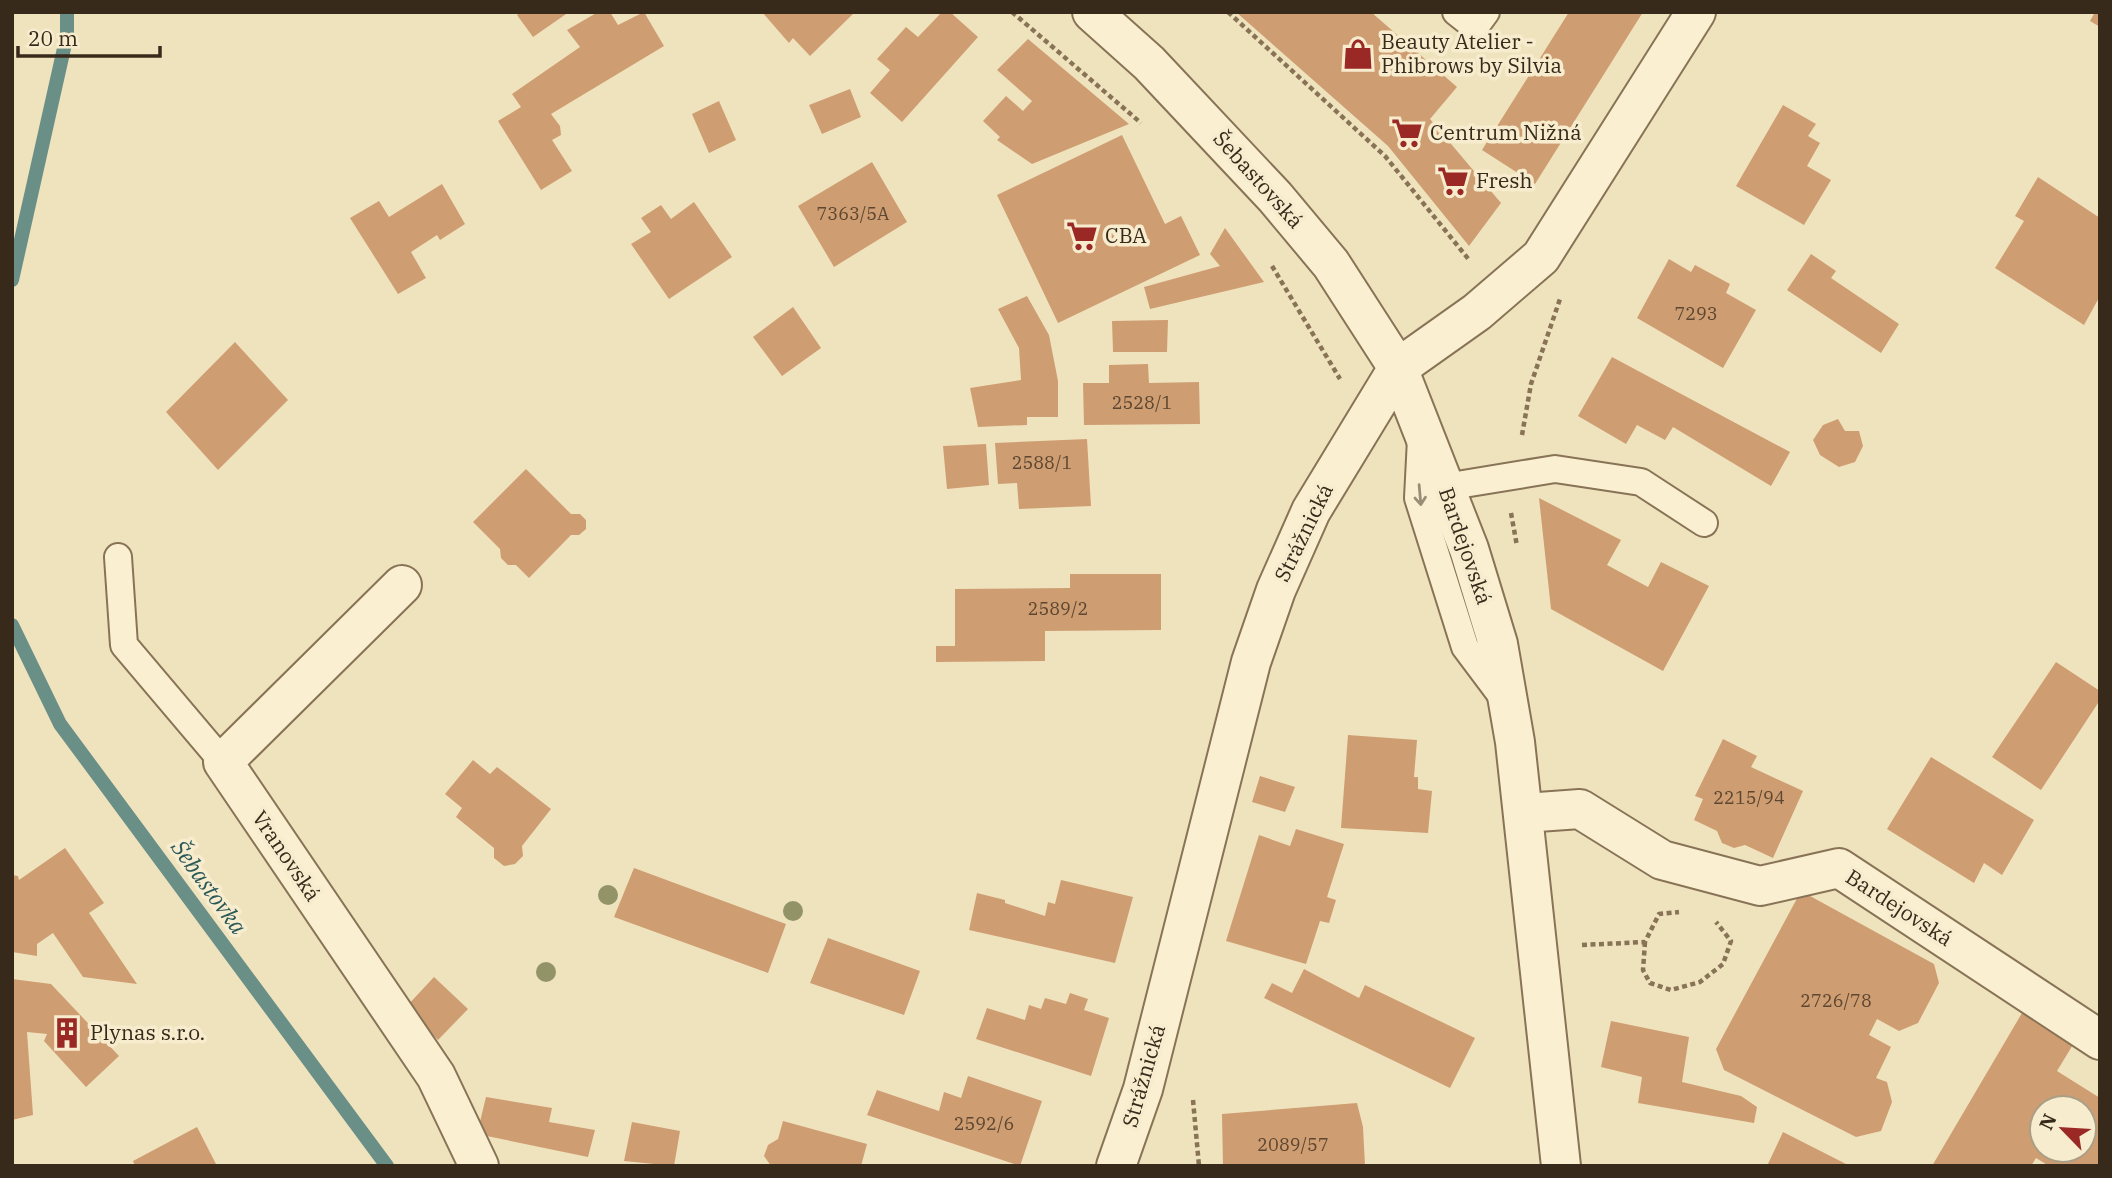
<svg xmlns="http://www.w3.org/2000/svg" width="2112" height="1178" viewBox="0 0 2112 1178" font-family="'IBM Plex Serif',serif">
<rect width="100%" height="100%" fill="#efe3be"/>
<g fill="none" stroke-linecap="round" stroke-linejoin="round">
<!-- stream -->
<path stroke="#698f87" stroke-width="14" d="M 12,280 L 67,35 L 67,12
M 12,625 L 60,724 L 387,1166"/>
</g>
<!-- building -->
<path fill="#cf9d72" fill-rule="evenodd" d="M 521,12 L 569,12 L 533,37 L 517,15 Z
M 598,12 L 610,12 L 618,25 L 644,12 L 664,46 L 551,114 L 560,126 L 561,135 L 552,140 L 572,171 L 541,190 L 498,121 L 521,107 L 512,94 L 580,47 L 567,30 Z
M 762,12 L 855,12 L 810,56 L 793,38 L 789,43 Z
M 942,12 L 950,12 L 978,37 L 902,122 L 870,93 L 890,70 L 877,59 L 906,27 L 918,37 Z
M 1236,12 L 1371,12 L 1457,87 L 1430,119 L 1501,203 L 1469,246 L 1388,146 Z
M 1569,12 L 1643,12 L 1535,184 L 1482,150 Z
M 2095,12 L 2100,12 L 2100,27 L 2090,21 Z
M 1028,39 L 1129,124 L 1032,164 L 997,140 L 1000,137 L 983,121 L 1006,96 L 1023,111 L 1032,101 L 997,70 Z
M 850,89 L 861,117 L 822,134 L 809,105 Z
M 719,101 L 736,140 L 709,153 L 692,114 Z
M 1783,105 L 1816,124 L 1808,136 L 1820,143 L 1807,166 L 1831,180 L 1804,225 L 1736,186 Z
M 1122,135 L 1165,224 L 1181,216 L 1200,255 L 1058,323 L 997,195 Z
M 872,162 L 907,222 L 834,267 L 798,206 Z
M 2038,177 L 2100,218 L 2100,296 L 2084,325 L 1995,268 L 2024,221 L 2015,216 Z
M 442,184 L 465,224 L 440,240 L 437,235 L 411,252 L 426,278 L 398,294 L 350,218 L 379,201 L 389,217 Z
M 694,202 L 732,257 L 669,299 L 631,244 L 651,232 L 641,218 L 661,205 L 671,219 Z
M 1225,228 L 1264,282 L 1150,309 L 1144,287 L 1220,266 L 1210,254 Z
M 1811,254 L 1836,271 L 1831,278 L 1899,324 L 1881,353 L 1787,290 Z
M 1669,259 L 1691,272 L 1695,265 L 1730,284 L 1726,293 L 1756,310 L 1723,368 L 1637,318 Z
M 1027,296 L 1049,335 L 1058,381 L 1058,417 L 1027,417 L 1027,425 L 978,427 L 970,388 L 1021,380 L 1019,348 L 998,309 Z
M 793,307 L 821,348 L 782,376 L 753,337 Z
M 1168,320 L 1167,352 L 1113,352 L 1112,321 Z
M 235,342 L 288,400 L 218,470 L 166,412 Z
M 1612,357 L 1790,452 L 1771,486 L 1673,427 L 1665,440 L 1637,425 L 1626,444 L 1578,416 Z
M 1148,364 L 1149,383 L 1199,382 L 1200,424 L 1084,425 L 1083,383 L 1109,383 L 1109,365 Z
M 1838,419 L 1845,431 L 1859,431 L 1863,446 L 1855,462 L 1839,467 L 1820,455 L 1813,440 L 1823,425 Z
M 1087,439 L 1091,506 L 1019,509 L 1017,483 L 998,484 L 995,443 Z
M 986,444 L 989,485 L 947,489 L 943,446 Z
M 526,469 L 571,514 L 580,514 L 586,520 L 586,529 L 579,535 L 571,535 L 529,578 L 516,565 L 508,565 L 501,558 L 500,549 L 473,522 Z
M 1539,498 L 1621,540 L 1607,565 L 1648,587 L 1661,562 L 1709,586 L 1663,671 L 1551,609 Z
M 1070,574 L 1161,574 L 1161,630 L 1045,631 L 1045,661 L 936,662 L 936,646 L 955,646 L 955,589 L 1070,588 Z
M 2056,662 L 2100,691 L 2100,700 L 2041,790 L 1992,757 Z
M 1348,735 L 1417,740 L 1414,777 L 1418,777 L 1418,789 L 1432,791 L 1428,833 L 1341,828 Z
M 1723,739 L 1757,756 L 1751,767 L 1803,791 L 1773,858 L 1745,845 L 1734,848 L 1722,843 L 1717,831 L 1694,820 L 1703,799 L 1695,796 Z
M 1931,757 L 2034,820 L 2002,875 L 1984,863 L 1974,883 L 1887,829 Z
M 473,760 L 490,774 L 497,767 L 551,809 L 522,846 L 523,856 L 515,864 L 504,866 L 494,858 L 494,848 L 456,817 L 462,808 L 445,794 Z
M 1260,776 L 1295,787 L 1285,812 L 1252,802 Z
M 1296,829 L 1344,844 L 1327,897 L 1336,900 L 1329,923 L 1320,921 L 1306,964 L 1226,941 L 1259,835 L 1290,846 Z
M 65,848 L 104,903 L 89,913 L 137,984 L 83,977 L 53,933 L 37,944 L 37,956 L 12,952 L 12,875 L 18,876 L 19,880 Z
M 634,868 L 786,924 L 768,973 L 614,917 Z
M 1061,880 L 1133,897 L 1115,963 L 969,930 L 977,893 L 1005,900 L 1005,903 L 1045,916 L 1048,902 L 1055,904 Z
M 1801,891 L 1934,964 L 1939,983 L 1918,1023 L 1899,1031 L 1877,1019 L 1869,1035 L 1891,1047 L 1876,1078 L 1887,1082 L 1892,1102 L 1881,1131 L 1856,1137 L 1724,1070 L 1716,1049 Z
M 828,938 L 920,971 L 904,1015 L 810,983 Z
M 1304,969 L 1359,998 L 1365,985 L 1475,1038 L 1450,1088 L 1264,998 L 1272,983 L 1292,993 Z
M 434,977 L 468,1009 L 438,1040 L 406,1007 Z
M 12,979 L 51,984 L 119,1056 L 86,1087 L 44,1041 L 47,1034 L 27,1032 L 33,1115 L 12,1120 Z
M 1070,993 L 1088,999 L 1084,1010 L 1109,1018 L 1091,1076 L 976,1039 L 987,1008 L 1025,1020 L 1029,1005 L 1041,1009 L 1045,998 L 1066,1004 Z
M 2022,1013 L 2074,1043 L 2057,1071 L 2100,1098 L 2100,1166 L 2049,1166 L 2036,1158 L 2031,1166 L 1932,1166 ZM 2042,1108 L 2084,1108 L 2084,1150 L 2042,1150 Z
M 1611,1021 L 1689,1037 L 1682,1082 L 1741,1096 L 1757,1107 L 1754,1123 L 1638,1103 L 1642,1077 L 1601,1067 Z
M 968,1076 L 1042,1101 L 1020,1166 L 867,1115 L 877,1090 L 939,1111 L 944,1092 L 961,1098 Z
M 486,1097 L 552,1108 L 549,1122 L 595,1130 L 588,1157 L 477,1134 Z
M 1357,1103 L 1363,1127 L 1365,1166 L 1223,1166 L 1222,1114 Z
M 783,1121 L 867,1144 L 861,1166 L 771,1166 L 764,1156 L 768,1145 L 778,1139 Z
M 632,1122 L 680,1131 L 674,1166 L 624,1161 Z
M 197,1127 L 217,1166 L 135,1166 L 133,1161 Z
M 1783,1132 L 1850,1166 L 1767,1166 Z"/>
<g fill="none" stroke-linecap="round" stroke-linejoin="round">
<defs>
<path id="service" d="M 1456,12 L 1475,27 L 1486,12
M 1421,439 L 1418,498 L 1465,647 L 1504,699
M 1445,487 L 1555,469 L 1641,482 L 1704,523
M 118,557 L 124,645 L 223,762"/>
<path id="minor" d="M 1092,12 L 1149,63 L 1275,197 L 1331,264 L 1398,368 L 1469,549 L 1498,644 L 1515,742 L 1561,1166
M 402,585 L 223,762 L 436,1076 L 479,1166
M 1523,813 L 1580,809 L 1662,860 L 1760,886 L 1839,868 L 2100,1040
M 1116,1166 L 1143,1089 L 1251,662 L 1276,590 L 1311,511 L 1398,368 L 1477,312 L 1541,257 L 1696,12"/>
</defs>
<!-- service casing -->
<use href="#service" stroke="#887356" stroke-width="30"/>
<!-- minor casing -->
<use href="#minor" stroke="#887356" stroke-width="42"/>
<!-- path -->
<path stroke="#887356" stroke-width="4.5" stroke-dasharray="5 3.5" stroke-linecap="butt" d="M 1012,12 L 1141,123
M 1228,12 L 1385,156 L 1470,261
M 1272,266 L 1340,379
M 1522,435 L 1531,384 L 1560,299
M 1511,513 L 1517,546
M 1645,942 L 1643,970 L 1650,983 L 1671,990 L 1700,982 L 1723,964 L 1731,941 L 1716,922
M 1582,945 L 1645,942 L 1659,914 L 1679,912
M 1193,1100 L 1199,1166"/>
<!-- service -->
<use href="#service" stroke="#faf0d1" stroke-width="26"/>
<!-- minor -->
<use href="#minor" stroke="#faf0d1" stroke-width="38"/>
</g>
<!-- trees -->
<g fill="#929468">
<circle cx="608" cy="895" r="10"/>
<circle cx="793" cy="911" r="10"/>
<circle cx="546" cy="972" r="10"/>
</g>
<!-- one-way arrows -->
<defs><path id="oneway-shaft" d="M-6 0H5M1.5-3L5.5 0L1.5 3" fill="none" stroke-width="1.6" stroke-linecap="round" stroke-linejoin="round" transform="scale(1.75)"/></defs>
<use stroke="#988d76" href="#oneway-shaft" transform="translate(1420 495) rotate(85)"/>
<!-- icons -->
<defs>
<symbol id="shop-bare" viewBox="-9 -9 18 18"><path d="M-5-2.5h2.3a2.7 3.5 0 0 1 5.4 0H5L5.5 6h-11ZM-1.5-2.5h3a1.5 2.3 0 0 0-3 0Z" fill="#9a2824" stroke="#f7edce" stroke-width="2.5" paint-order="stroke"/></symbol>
<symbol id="supermarket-bare" viewBox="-9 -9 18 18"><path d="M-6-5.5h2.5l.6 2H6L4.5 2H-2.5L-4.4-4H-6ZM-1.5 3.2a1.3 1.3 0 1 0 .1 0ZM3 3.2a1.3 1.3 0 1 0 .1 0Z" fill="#9a2824" stroke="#f7edce" stroke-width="2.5" paint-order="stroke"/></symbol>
<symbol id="building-bare" viewBox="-9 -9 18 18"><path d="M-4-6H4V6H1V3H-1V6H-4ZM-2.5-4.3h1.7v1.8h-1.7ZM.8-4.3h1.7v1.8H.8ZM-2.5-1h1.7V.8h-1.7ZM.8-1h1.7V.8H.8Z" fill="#9a2824" stroke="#f7edce" stroke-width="2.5" paint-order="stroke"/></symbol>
</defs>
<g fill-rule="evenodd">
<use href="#shop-bare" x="1336" y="32" width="44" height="44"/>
<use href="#supermarket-bare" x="1385" y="111" width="44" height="44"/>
<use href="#supermarket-bare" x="1431" y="159" width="44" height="44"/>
<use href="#supermarket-bare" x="1060" y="214" width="44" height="44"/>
<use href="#building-bare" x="45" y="1011" width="44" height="44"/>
</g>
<g text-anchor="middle" stroke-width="7" stroke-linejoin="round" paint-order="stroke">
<!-- number labels -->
<g font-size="18" fill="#5d4731">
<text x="853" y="220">7363/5A</text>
<text x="1696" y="320">7293</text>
<text x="1142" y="409">2528/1</text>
<text x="1042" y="469">2588/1</text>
<text x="1058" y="615">2589/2</text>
<text x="1749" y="804">2215/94</text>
<text x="1836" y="1007">2726/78</text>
<text x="984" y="1130">2592/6</text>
<text x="1293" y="1151">2089/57</text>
</g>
<!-- poi labels -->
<g font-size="21" fill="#372a1b" stroke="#f7edce" text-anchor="start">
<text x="1381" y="49">Beauty Atelier -<tspan x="1381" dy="24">Phibrows by Silvia</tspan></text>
<text x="1430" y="140">Centrum Nižná</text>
<text x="1476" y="188">Fresh</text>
<text x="1105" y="243">CBA</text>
<text x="90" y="1040">Plynas s.r.o.</text>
</g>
<!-- street labels -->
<g font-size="21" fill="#372a1b" stroke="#f7edce">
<text transform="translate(1258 180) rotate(48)" y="7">Šebastovská</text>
<text transform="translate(1304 533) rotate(-64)" y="7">Strážnická</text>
<text transform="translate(1465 546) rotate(71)" y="7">Bardejovská</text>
<text transform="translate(286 856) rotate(56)" y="7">Vranovská</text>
<text transform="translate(1899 908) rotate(33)" y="7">Bardejovská</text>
<text transform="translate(1144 1076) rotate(-74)" y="7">Strážnická</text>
</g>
<!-- water labels -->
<g font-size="23" font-style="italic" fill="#2a5857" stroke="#f7edce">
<text transform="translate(209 887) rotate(54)" y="8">Šebastovka</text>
</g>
</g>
<!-- border -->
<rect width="2112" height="1178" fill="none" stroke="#372a1b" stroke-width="28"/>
<!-- north arrow -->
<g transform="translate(2063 1129) rotate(295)"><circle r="33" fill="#f7edce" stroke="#aa9f86" stroke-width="2"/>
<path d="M0-5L12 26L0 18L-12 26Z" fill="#9a2824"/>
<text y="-10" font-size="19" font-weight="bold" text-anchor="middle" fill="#372a1b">N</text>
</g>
<!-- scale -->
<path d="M18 46v10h142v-10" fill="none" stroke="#372a1b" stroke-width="3.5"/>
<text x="28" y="46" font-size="21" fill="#372a1b" stroke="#f7edce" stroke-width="5" paint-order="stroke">20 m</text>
</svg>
